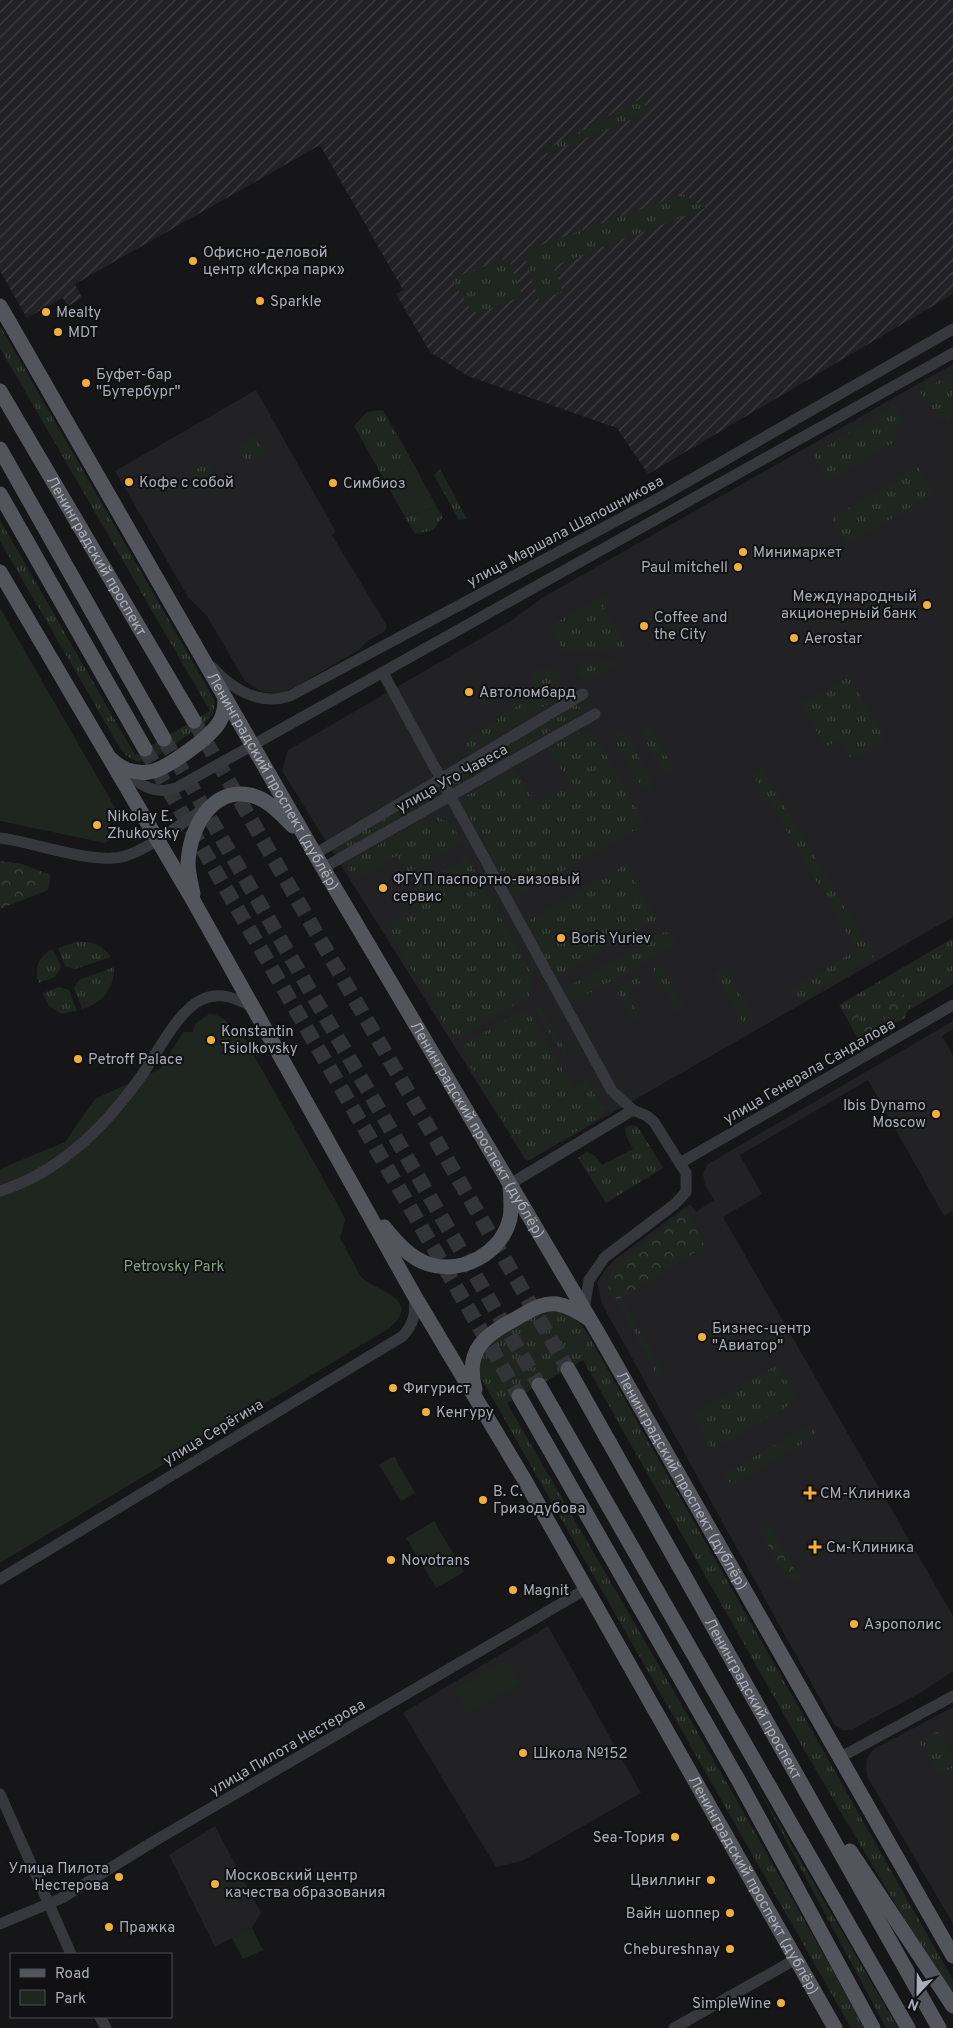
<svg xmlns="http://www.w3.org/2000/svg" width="953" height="2028" viewBox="0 0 953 2028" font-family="Overpass,sans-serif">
<defs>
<pattern id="industrial-furrows" width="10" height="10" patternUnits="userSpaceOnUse" patternTransform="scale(1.25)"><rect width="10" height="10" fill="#222225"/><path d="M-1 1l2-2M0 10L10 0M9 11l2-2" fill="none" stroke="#3f3f43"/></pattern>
<pattern id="grass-tufts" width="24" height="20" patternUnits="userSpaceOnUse" patternTransform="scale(1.25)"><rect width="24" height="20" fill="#1e261f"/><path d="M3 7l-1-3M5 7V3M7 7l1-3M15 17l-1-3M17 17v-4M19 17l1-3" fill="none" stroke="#3c433d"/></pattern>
<pattern id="forest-crowns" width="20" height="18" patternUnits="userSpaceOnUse" patternTransform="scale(1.25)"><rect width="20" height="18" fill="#1e261f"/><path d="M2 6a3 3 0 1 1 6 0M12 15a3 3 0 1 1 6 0" fill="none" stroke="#3c433d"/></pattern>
</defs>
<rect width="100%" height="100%" fill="#161618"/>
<!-- built -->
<path fill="#222225" d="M 953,364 L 953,917 L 530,1160 L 525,1159 L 282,771 L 288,750 L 511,621 L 542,598 Z
M 256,390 L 336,532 L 332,535 L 387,626 L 385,631 L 366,642 L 359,650 L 295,687 L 281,693 L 262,692 L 245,681 L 207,616 L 188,597 L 115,471 Z
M 953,1021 L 953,1029 L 942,1036 L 953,1055 L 953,1210 L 944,1216 L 868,1080 L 740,1155 L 762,1194 L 723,1217 L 953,1616 L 953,1671 L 920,1693 L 851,1730 L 842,1730 L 834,1724 L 602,1304 L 597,1282 L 608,1266 L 618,1257 L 690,1204 L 696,1212 L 714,1200 L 705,1186 L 703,1174 L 708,1164 Z
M 548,1626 L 641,1793 L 522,1861 L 496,1867 L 403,1713 Z
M 953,1707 L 953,1924 L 867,1776 L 866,1765 L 867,1758 L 874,1749 Z
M 215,1826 L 261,1913 L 252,1928 L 215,1947 L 169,1855 Z"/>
<!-- industrial -->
<path fill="url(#industrial-furrows)" d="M 0,0 L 953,0 L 953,294 L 648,474 L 617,428 L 468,376 L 430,352 L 396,294 L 403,290 L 320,145 L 75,284 L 82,298 L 68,306 L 63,298 L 27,318 L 0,271 Z"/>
<!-- grass -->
<path fill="url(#grass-tufts)" d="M 642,98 L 648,113 L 543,155 L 542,152 Z
M 683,194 L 706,208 L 553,266 L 563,292 L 539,300 L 525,259 L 527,250 Z
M 505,259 L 509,261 L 521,293 L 518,298 L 478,313 L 472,311 L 453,282 L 455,277 Z
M 0,326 L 214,699 C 215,709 214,715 206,722 L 152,760 C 137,764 129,760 120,748 L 0,541 L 0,520 L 135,755 L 210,711 L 0,348 Z
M 953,373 L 953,414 L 941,422 L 920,392 Z
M 895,406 L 903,421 L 893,430 L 896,441 L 828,481 L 813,454 Z
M 383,410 L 412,461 L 389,488 L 354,426 L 367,412 Z
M 255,436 L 265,453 L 247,463 L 237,446 Z
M 208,463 L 218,481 L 200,491 L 190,473 Z
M 918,467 L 934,494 L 847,544 L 832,518 Z
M 440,469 L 467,519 L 459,520 L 434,475 Z
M 437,507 L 443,517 L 433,530 L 415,534 L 405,517 Z
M 612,591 L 612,593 L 605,600 L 603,607 L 624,642 L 624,648 L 564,652 L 552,631 L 554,624 Z
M 613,662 L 616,665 L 593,678 L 584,679 L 578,674 L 579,668 L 586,664 Z
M 546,668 C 561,671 566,685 557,698 L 469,753 L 464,748 L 470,736 L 538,693 L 529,678 L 535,671 Z
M 849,677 L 885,739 L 851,759 L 840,739 L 826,747 L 801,704 Z
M 575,705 L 581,708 L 580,713 L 450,789 L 446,782 Z
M 648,724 L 675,771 L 671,773 L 664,772 L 642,735 L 641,731 Z
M 621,730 L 625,734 L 653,781 L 651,789 L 643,789 L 614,739 L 614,733 Z
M 578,733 L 585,733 L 597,739 L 645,824 L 515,898 L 464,808 L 462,802 L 466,796 L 514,770 L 538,805 L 571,785 L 549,748 Z
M 762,768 L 874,957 L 798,1002 L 791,989 L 857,950 L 753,774 Z
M 427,793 L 431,800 L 346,849 L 342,842 Z
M 433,815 L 451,824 L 462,842 L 407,873 L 397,856 L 355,880 L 345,863 Z
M 466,855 L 532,975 L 529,996 L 460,1037 L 451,1035 L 388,931 L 393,923 L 414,912 L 408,901 L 420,893 L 417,886 L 463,860 L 462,857 Z
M 625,865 L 657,919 L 556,977 L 525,923 Z
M 665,932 L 671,934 L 676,944 L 572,1003 L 564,989 Z
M 953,938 L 953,984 L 859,1040 L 839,1005 Z
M 76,942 C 93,941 100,944 111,957 L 75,969 L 65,966 L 58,948 Z
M 53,949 L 61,967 L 55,977 L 39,983 C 33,968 39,956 53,949 Z
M 660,965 L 684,1008 L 677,1012 L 653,969 Z
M 114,967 C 114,989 103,1003 82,1009 L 74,988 L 79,980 Z
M 725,968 L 754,1018 L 744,1024 L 715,974 Z
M 637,977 L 641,984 L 626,993 L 639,1016 L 633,1020 L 616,990 Z
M 59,987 L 69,990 L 77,1011 L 62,1014 L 49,1006 L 43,993 Z
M 537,1004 L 567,1052 L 563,1055 L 533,1006 Z
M 522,1010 L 527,1010 L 574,1088 L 586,1080 L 606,1113 L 527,1161 L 462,1053 L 465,1044 Z
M 632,1125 L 638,1127 L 663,1168 L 606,1203 L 578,1158 L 587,1152 L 595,1156 L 602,1165 L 633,1149 L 626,1136 L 625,1128 Z
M 622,1299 L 663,1373 L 657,1376 L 619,1302 Z
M 548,1311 C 565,1312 576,1317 586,1331 L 953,1980 L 953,1995 L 900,1912 L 803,1748 L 583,1360 L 507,1403 L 731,1790 L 865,2028 L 851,2028 L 481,1378 C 479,1369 478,1360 484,1351 C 494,1335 529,1318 548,1311 Z
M 777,1365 L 798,1400 L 712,1450 L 692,1415 Z
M 811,1424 L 817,1435 L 731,1485 L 725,1474 Z
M 938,1731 L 953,1757 L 953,1767 L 939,1775 L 919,1742 Z
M 752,1777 L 898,2028 L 886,2028 Z"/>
<!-- forest -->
<path fill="url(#forest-crowns)" d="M 0,861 L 22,864 L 51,875 L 48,890 L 0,909 Z
M 900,992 L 905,995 L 910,1002 L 905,1018 L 868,1036 L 863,1038 L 855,1035 L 846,1010 L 857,1015 L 865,1028 L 876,1026 L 883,1018 L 883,1007 Z
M 685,1211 L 705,1246 L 617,1301 C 611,1291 603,1284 611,1272 Z
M 770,1526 L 800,1580 L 796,1582 L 787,1579 L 760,1531 Z"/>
<!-- park -->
<path fill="#1e261f" d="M 412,461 L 437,507 L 405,517 L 389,488 Z
M 0,608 L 117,811 L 111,816 L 108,833 L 111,839 L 105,843 L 0,821 Z
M 209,1014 C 223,1015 229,1021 232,1035 L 243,1036 L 343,1214 L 345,1220 L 340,1238 L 361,1277 C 376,1291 425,1300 388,1329 L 0,1563 L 0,1169 L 65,1142 L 95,1099 L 160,1069 L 183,1032 L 193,1032 L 195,1024 Z
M 394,1456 L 415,1493 L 401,1501 L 379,1465 Z
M 434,1521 L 464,1572 L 436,1588 L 406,1538 Z
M 507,1659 L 521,1684 L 468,1714 L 453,1689 Z
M 252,1928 L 263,1950 L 243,1959 L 232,1938 Z"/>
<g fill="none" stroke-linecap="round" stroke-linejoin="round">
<!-- major-tunnel -->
<path stroke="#333438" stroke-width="15" stroke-dasharray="15 8" stroke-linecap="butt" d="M 194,721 L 568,1369
M 164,739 L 539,1385
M 145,749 L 519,1396"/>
<!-- minor -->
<path stroke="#37383d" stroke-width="11" d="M 212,667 C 232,689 259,706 290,696 L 657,499 L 953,329
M 383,673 L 612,1091 L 633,1110 L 647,1116 L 654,1122 L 686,1173 L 686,1192 L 675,1204 L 605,1257 L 589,1280 L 584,1309
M 121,769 C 138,783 153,796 176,788 L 953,353
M 0,838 C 35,842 97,867 128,855 C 150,848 186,820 207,807
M 315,854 L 583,694
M 323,868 L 595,714
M 680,1163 L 953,1005
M 510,1184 L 633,1110
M 0,1191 C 61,1172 108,1124 144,1072 C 158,1051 179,1009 203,999 C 221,991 237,999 253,1007
M 0,1579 L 403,1336 C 414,1323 416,1314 414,1297
M 839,1758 L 953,1696
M 0,1794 L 71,1954
M 0,1924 L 62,1898 L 151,1843 L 586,1589
M 100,2017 L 106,2028
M 674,2028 L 796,1959"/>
<!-- major -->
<g stroke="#53555c" stroke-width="15">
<path id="s1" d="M 0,306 L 323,868 L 598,1333 L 953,1956"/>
<path id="s2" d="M 0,391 L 194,721"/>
<path d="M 0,449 L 164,739"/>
<path d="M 0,494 L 145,749"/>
<path id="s3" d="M 0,572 L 194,902 L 414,1295 L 524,1479 L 835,2028"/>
<path d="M 111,759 C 121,769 135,774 149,772 C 166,770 212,736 220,721 C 224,714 225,707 225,699"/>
<path d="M 193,894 C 191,884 188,873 188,863 C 190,830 210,787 250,795 C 267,798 281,814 293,826"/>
<path d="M 384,1227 C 396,1242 410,1258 428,1264 C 462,1275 502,1253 510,1218 C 512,1208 511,1197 510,1187"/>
<path id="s4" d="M 568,1369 L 939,2028"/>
<path d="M 539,1385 L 908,2028"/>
<path d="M 475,1389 C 464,1349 486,1335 517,1318 C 530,1311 542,1302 557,1304 C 569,1306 579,1312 589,1319"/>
<path d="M 519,1396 L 740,1783 L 873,2028"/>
<path d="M 850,1851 L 953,2006"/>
</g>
</g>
<!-- markers -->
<g fill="#f2b134" stroke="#111113" stroke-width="2">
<circle cx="193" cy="261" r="5"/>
<circle cx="260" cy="301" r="5"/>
<circle cx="46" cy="312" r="5"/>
<circle cx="58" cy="332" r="5"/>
<circle cx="86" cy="383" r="5"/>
<circle cx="129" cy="482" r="5"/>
<circle cx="333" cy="483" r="5"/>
<circle cx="743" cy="552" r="5"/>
<circle cx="738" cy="567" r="5"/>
<circle cx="927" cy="605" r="5"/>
<circle cx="644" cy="626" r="5"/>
<circle cx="794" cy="638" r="5"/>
<circle cx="469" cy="692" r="5"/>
<circle cx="97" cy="825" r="5"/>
<circle cx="383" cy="888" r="5"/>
<circle cx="561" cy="938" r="5"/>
<circle cx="211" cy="1040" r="5"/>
<circle cx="78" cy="1059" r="5"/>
<circle cx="936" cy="1114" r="5"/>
<circle cx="702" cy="1337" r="5"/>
<circle cx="393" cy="1388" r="5"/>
<circle cx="426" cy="1412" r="5"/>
<path d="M807.5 1485.5h5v5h5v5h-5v5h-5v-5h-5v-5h5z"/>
<circle cx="483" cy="1500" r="5"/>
<path d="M812.5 1539.5h5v5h5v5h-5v5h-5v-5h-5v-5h5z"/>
<circle cx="391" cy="1560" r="5"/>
<circle cx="513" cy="1590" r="5"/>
<circle cx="854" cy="1624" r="5"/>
<circle cx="523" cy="1753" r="5"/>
<circle cx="675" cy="1837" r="5"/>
<circle cx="119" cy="1877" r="5"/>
<circle cx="711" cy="1880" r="5"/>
<circle cx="215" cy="1884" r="5"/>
<circle cx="730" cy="1913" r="5"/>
<circle cx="109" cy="1927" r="5"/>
<circle cx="730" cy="1949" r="5"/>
<circle cx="781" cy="2003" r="5"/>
</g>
<g text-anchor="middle" stroke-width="4" stroke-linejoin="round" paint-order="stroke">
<!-- poi labels -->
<g font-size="15" fill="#a8adb8" stroke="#111113" text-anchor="start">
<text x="203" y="257">Офисно-деловой<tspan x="203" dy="17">центр «Искра парк»</tspan></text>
<text x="270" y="306">Sparkle</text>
<text x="56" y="317">Mealty</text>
<text x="68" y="337">MDT</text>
<text x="96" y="379">Буфет-бар<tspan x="96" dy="17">"Бутербург"</tspan></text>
<text x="139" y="487">Кофе с собой</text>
<text x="343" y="488">Симбиоз</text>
<text x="753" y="557">Минимаркет</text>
<text x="728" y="572" text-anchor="end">Paul mitchell</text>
<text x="917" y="601" text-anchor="end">Международный<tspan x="917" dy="17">акционерный банк</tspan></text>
<text x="654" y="622">Coffee and<tspan x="654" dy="17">the City</tspan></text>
<text x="804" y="643">Aerostar</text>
<text x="479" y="697">Автоломбард</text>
<text x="107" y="821">Nikolay E.<tspan x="107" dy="17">Zhukovsky</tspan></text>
<text x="393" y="884">ФГУП паспортно-визовый<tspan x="393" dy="17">сервис</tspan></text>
<text x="571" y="943">Boris Yuriev</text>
<text x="221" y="1036">Konstantin<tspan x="221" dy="17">Tsiolkovsky</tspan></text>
<text x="88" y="1064">Petroff Palace</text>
<text x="926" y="1110" text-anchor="end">Ibis Dynamo<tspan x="926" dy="17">Moscow</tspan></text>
<text x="712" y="1333">Бизнес-центр<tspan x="712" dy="17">"Авиатор"</tspan></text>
<text x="403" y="1393">Фигурист</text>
<text x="436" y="1417">Кенгуру</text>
<text x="493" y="1496">В. С.<tspan x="493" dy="17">Гризодубова</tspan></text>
<text x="820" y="1498">СМ-Клиника</text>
<text x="826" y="1552">См-Клиника</text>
<text x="401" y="1565">Novotrans</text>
<text x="523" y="1595">Magnit</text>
<text x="864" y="1629">Аэрополис</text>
<text x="533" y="1758">Школа №152</text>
<text x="665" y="1842" text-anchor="end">Sea-Тория</text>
<text x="109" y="1873" text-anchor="end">Улица Пилота<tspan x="109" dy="17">Нестерова</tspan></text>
<text x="225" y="1880">Московский центр<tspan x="225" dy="17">качества образования</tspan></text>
<text x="701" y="1885" text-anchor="end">Цвиллинг</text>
<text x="720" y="1918" text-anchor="end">Вайн шоппер</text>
<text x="119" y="1932">Пражка</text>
<text x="720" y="1954" text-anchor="end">Chebureshnay</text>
<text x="771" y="2008" text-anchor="end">SimpleWine</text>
</g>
<!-- street labels -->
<g font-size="15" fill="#a8adb8" stroke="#111113">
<text transform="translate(565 531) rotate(-28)" y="5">улица Маршала Шапошникова</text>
<text dy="5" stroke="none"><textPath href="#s2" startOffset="191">Ленинградский проспект</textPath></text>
<text transform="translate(452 778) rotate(-29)" y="5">улица Уго Чавеса</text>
<text dy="5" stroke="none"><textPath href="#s1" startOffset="548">Ленинградский проспект (дублёр)</textPath></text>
<text transform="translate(809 1071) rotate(-30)" y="5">улица Генерала Сандалова</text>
<text dy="5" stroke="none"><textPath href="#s1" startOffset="952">Ленинградский проспект (дублёр)</textPath></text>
<text transform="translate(213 1432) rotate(-31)" y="5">улица Серёгина</text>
<text dy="5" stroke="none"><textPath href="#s1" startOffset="1358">Ленинградский проспект (дублёр)</textPath></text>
<text dy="5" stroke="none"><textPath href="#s4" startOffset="378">Ленинградский проспект</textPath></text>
<text transform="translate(287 1747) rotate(-30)" y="5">улица Пилота Нестерова</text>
<text dy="5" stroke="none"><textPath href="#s3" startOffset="1514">Ленинградский проспект (дублёр)</textPath></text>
</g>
<!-- park labels -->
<g font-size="15" fill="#7fa381" stroke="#111113">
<text x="174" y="1271">Petrovsky Park</text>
</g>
</g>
<!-- legend -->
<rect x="10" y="1953" width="162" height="65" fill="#111113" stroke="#4d4f55"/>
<rect x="20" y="1969" width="25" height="8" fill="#53555c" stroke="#4d4f55"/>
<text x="55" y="1978" font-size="15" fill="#a8adb8">Road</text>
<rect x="20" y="1990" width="25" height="15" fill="#1e261f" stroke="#4d4f55"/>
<text x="55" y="2003" font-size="15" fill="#a8adb8">Park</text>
<!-- north arrow -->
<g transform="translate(918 1993) rotate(202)" stroke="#111113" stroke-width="4" paint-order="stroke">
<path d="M0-4L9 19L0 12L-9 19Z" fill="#a8adb8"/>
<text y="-8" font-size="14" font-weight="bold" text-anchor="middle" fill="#a8adb8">N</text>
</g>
</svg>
